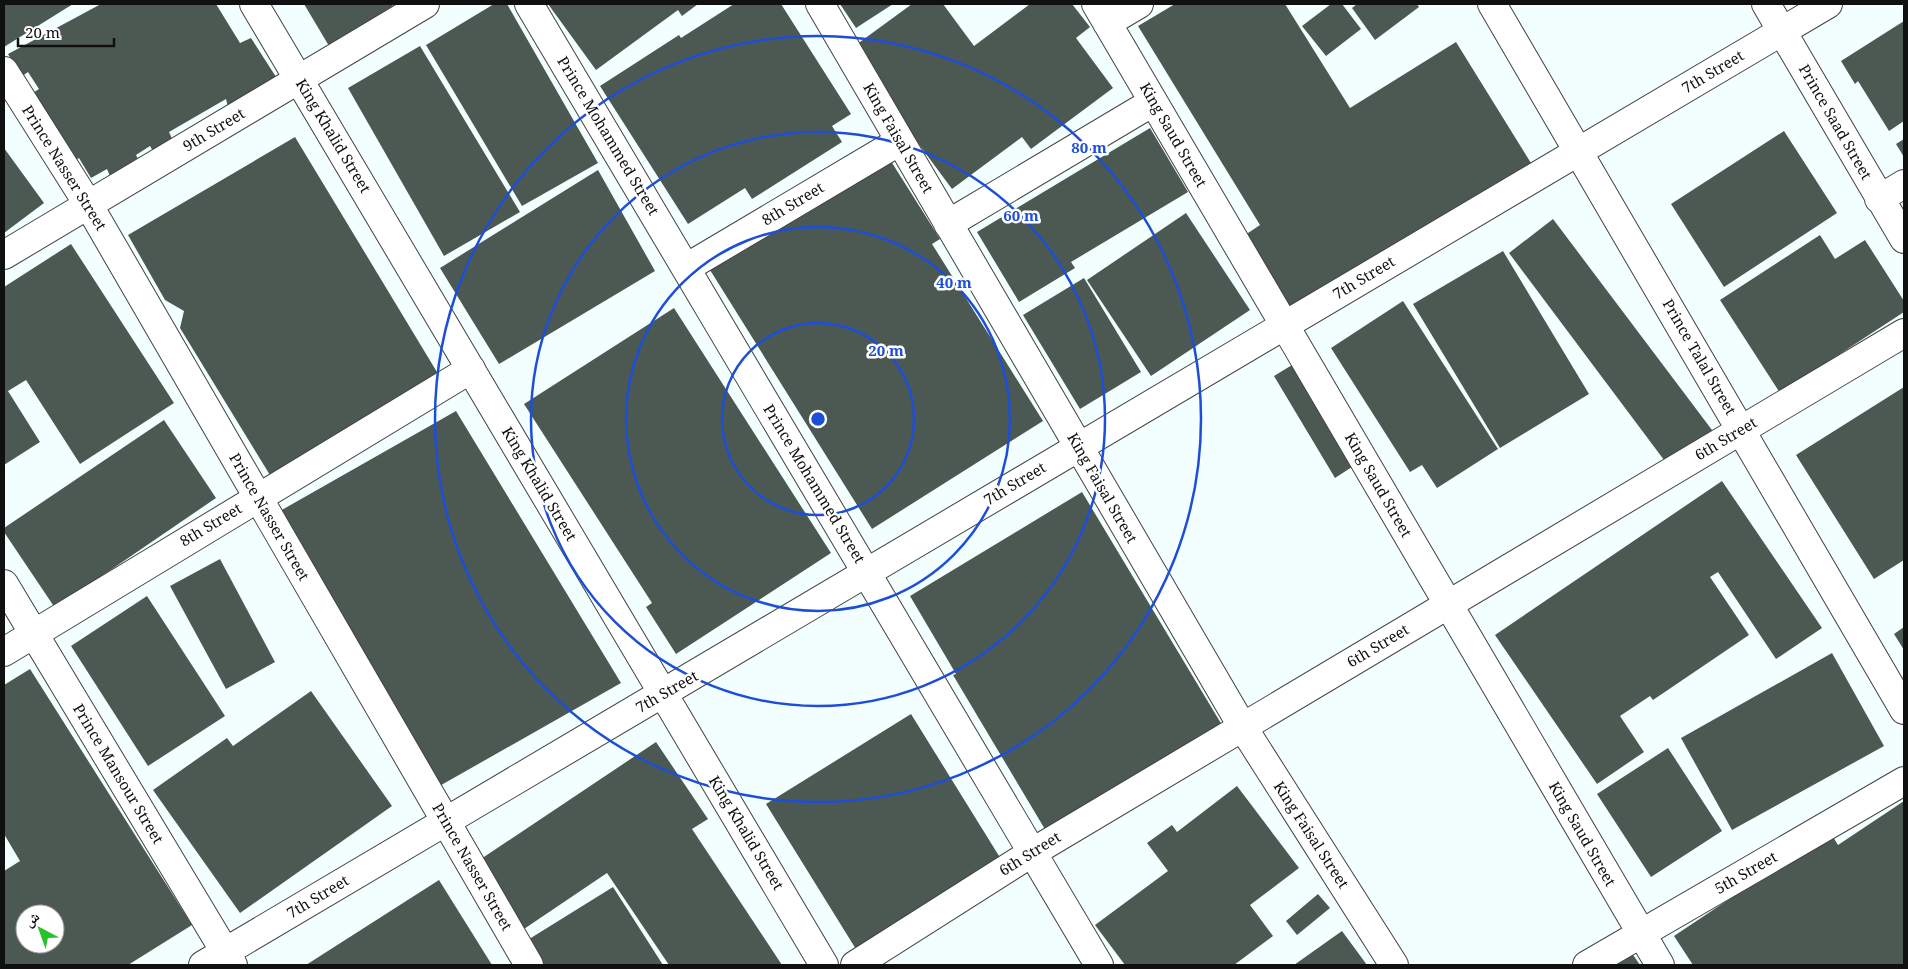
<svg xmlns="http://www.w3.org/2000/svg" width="1908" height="969" viewBox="0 0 1908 969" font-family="'Noto Serif','Noto Naskh Arabic',serif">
<rect width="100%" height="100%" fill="#f3fffe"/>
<!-- building -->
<path fill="#4c5952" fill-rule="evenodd" d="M 4,4 L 73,4 L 4,47 Z
M 101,4 L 216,4 L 240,43 L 251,38 L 278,80 L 228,107 L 226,99 L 169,132 L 173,141 L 154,153 L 150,146 L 136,155 L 138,159 L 110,176 L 107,169 L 91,178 L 79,158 L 69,164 L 31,94 L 39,89 L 28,72 L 21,77 L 8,54 Z
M 304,4 L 392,4 L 397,14 L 332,51 Z
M 494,4 L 507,4 L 598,163 L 522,206 L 426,45 Z
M 548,4 L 698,4 L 682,16 L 678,10 L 596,70 Z
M 734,4 L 781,4 L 851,114 L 832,126 L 842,142 L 752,199 L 745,188 L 688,224 L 600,86 L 679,35 L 681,38 Z
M 840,4 L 893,4 L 856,28 Z
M 912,4 L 943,4 L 974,46 L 1030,4 L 1072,4 L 1090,27 L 1076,38 L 1113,88 L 1031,149 L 1022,137 L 952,189 L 849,50 Z
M 1175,4 L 1285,4 L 1350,108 L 1456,42 L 1534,168 L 1295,316 L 1245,235 L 1260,225 L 1138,26 Z
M 1331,4 L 1342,4 L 1361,29 L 1326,56 L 1302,26 Z
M 1357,4 L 1417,4 L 1419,7 L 1375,40 L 1352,8 Z
M 1904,21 L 1904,121 L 1889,131 L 1858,81 L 1855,84 L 1841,61 Z
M 420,46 L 520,212 L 444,256 L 348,88 Z
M 1150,128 L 1188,192 L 1071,262 L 1075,268 L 1019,302 L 977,232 Z
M 1784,131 L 1837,213 L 1724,287 L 1671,204 Z
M 295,137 L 443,382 L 273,480 L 180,328 L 184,311 L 165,300 L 128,235 Z
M 1904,139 L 1904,157 L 1896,144 Z
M 4,148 L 44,203 L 4,233 Z
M 889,158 L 940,239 L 932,244 L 1043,421 L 872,529 L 710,270 Z
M 598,170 L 655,271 L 499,364 L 440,268 Z
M 1186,213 L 1250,310 L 1151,376 L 1087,280 Z
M 1553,219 L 1715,434 L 1670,468 L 1509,253 Z
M 1820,235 L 1835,259 L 1865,240 L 1904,301 L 1904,312 L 1780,393 L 1720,300 Z
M 71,244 L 174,403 L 80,464 L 26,380 L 8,391 L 40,442 L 4,465 L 4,287 Z
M 1503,251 L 1589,394 L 1500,448 L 1413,304 Z
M 1084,278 L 1141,372 L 1080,409 L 1023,315 Z
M 1403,301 L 1498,449 L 1437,488 L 1422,465 L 1410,472 L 1331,348 Z
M 674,308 L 831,553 L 676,654 L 646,607 L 652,603 L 524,404 Z
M 1292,365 L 1355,465 L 1335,478 L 1274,376 Z
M 1904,387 L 1904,560 L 1874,579 L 1796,455 Z
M 456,411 L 621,683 L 436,788 L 280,511 Z
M 164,420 L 216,498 L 55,608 L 4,532 L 4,528 Z
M 1722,481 L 1822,628 L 1776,659 L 1718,572 L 1710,577 L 1749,635 L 1653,700 L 1650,696 L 1620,716 L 1644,752 L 1597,784 L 1495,635 Z
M 1082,492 L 1222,725 L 1046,831 L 953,675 L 956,674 L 910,596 Z
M 220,559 L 275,662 L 226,689 L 170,586 Z
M 147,596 L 225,716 L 148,766 L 71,646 Z
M 1904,627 L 1904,650 L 1894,634 Z
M 1832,653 L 1884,746 L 1732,830 L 1681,738 Z
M 30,669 L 192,925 L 128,965 L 4,965 L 4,871 L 20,861 L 4,834 L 4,685 ZM 25,914 L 55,914 L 55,944 L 25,944 Z
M 311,691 L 392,806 L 240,913 L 153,790 L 227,738 L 233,746 Z
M 911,714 L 1004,864 L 859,954 L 766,804 Z
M 656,742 L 708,819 L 692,829 L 782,965 L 669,965 L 607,873 L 521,931 L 475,863 Z
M 1668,748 L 1722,831 L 1651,877 L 1597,794 Z
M 1237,786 L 1299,868 L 1250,905 L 1273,936 L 1234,965 L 1125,965 L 1095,925 L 1168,871 L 1147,843 L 1172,825 L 1177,832 Z
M 1904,801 L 1904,965 L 1693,965 L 1674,936 L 1830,832 L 1838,845 Z
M 439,880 L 492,965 L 306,965 Z
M 613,887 L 663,965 L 541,965 L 526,941 Z
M 1318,894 L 1330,908 L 1297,935 L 1286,921 Z
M 1342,931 L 1367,965 L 1294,965 Z
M 1629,949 L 1640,965 L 1606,965 Z"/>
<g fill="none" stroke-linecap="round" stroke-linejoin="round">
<defs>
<path id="minor" d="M 529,4 L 1099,965
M 820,4 L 1242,726 L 1394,965
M 1096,4 L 1660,965
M 1492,4 L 1904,710
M 1766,4 L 1904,239
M 1107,23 L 1139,4
M 4,71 L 88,204 L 529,965
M 1879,199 L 1904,184
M 948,224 L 1153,102
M 4,255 L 425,4
M 686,268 L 900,141
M 4,584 L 233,965
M 4,652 L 471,369
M 855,965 L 1033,852 L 1904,333
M 1587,965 L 1904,781"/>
<path id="tertiary" d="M 254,4 L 824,965
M 203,965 L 1828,4"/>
</defs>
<!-- minor casing -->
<use href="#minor" stroke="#434343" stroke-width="30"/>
<!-- tertiary casing -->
<use href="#tertiary" stroke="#434343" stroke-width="30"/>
<!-- minor -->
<use href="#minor" stroke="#fff" stroke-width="28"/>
<!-- tertiary -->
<use href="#tertiary" stroke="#fff" stroke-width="28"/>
</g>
<!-- distance rings -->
<g fill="none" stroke="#1d4ed8" stroke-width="2.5">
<circle cx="818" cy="419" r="96"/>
<circle cx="818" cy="419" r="192"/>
<circle cx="818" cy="419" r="287"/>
<circle cx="818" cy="419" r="383"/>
</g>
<g text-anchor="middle" stroke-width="5" stroke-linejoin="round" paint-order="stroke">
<!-- street labels -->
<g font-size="15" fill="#101010" stroke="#fff">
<text transform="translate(1713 72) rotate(-31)" y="5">7th Street</text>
<text transform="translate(1835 122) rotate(60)" y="5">Prince Saad Street</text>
<text transform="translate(214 130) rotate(-31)" y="5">9th Street</text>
<text transform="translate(1173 135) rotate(60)" y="5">King Saud Street</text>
<text transform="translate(333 136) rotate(59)" y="5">King Khalid Street</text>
<text transform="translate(608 136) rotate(59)" y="5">Prince Mohammed Street</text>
<text transform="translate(898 138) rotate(60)" y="5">King Faisal Street</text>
<text transform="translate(64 168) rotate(58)" y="5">Prince Nasser Street</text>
<text transform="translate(793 204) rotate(-31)" y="5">8th Street</text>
<text transform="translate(1364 278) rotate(-31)" y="5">7th Street</text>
<text transform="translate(1699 357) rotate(60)" y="5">Prince Talal Street</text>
<text transform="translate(1726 439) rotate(-31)" y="5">6th Street</text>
<text transform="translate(539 484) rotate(59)" y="5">King Khalid Street</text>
<text transform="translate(814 484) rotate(59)" y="5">Prince Mohammed Street</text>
<text transform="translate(1015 484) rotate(-31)" y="5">7th Street</text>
<text transform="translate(1378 485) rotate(60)" y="5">King Saud Street</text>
<text transform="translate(1102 488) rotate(60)" y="5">King Faisal Street</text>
<text transform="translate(269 517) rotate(60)" y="5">Prince Nasser Street</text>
<text transform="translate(211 525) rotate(-31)" y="5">8th Street</text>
<text transform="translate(1378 646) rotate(-31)" y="5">6th Street</text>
<text transform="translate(667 692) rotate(-30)" y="5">7th Street</text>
<text transform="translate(118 774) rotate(59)" y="5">Prince Mansour Street</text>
<text transform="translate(746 833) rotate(59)" y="5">King Khalid Street</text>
<text transform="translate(1582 834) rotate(60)" y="5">King Saud Street</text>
<text transform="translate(1311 835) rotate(57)" y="5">King Faisal Street</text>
<text transform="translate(1030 854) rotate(-32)" y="5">6th Street</text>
<text transform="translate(472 867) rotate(60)" y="5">Prince Nasser Street</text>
<text transform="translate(1746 873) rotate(-30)" y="5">5th Street</text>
<text transform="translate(318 897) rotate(-31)" y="5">7th Street</text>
</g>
</g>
<circle cx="818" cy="419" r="8" fill="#1d4ed8" stroke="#fff" stroke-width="2.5"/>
<g font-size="15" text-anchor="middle" font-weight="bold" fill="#1d4ed8" stroke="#fff" stroke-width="5" stroke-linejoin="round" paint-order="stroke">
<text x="1089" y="153">80 m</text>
<text x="1021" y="221">60 m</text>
<text x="954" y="288">40 m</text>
<text x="886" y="356">20 m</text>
</g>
<!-- border -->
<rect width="1908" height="969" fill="none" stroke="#101010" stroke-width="10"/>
<!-- north arrow -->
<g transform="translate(40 929) rotate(319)"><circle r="24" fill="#ffffff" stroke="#9f9f9f"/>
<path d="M0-4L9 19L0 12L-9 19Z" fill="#25c329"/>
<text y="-8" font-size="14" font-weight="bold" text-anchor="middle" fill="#101010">ش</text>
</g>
<!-- scale -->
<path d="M18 38v8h96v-8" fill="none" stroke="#101010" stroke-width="2.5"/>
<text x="25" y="38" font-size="15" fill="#101010" stroke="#ffffff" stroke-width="4" paint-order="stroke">20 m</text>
</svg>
